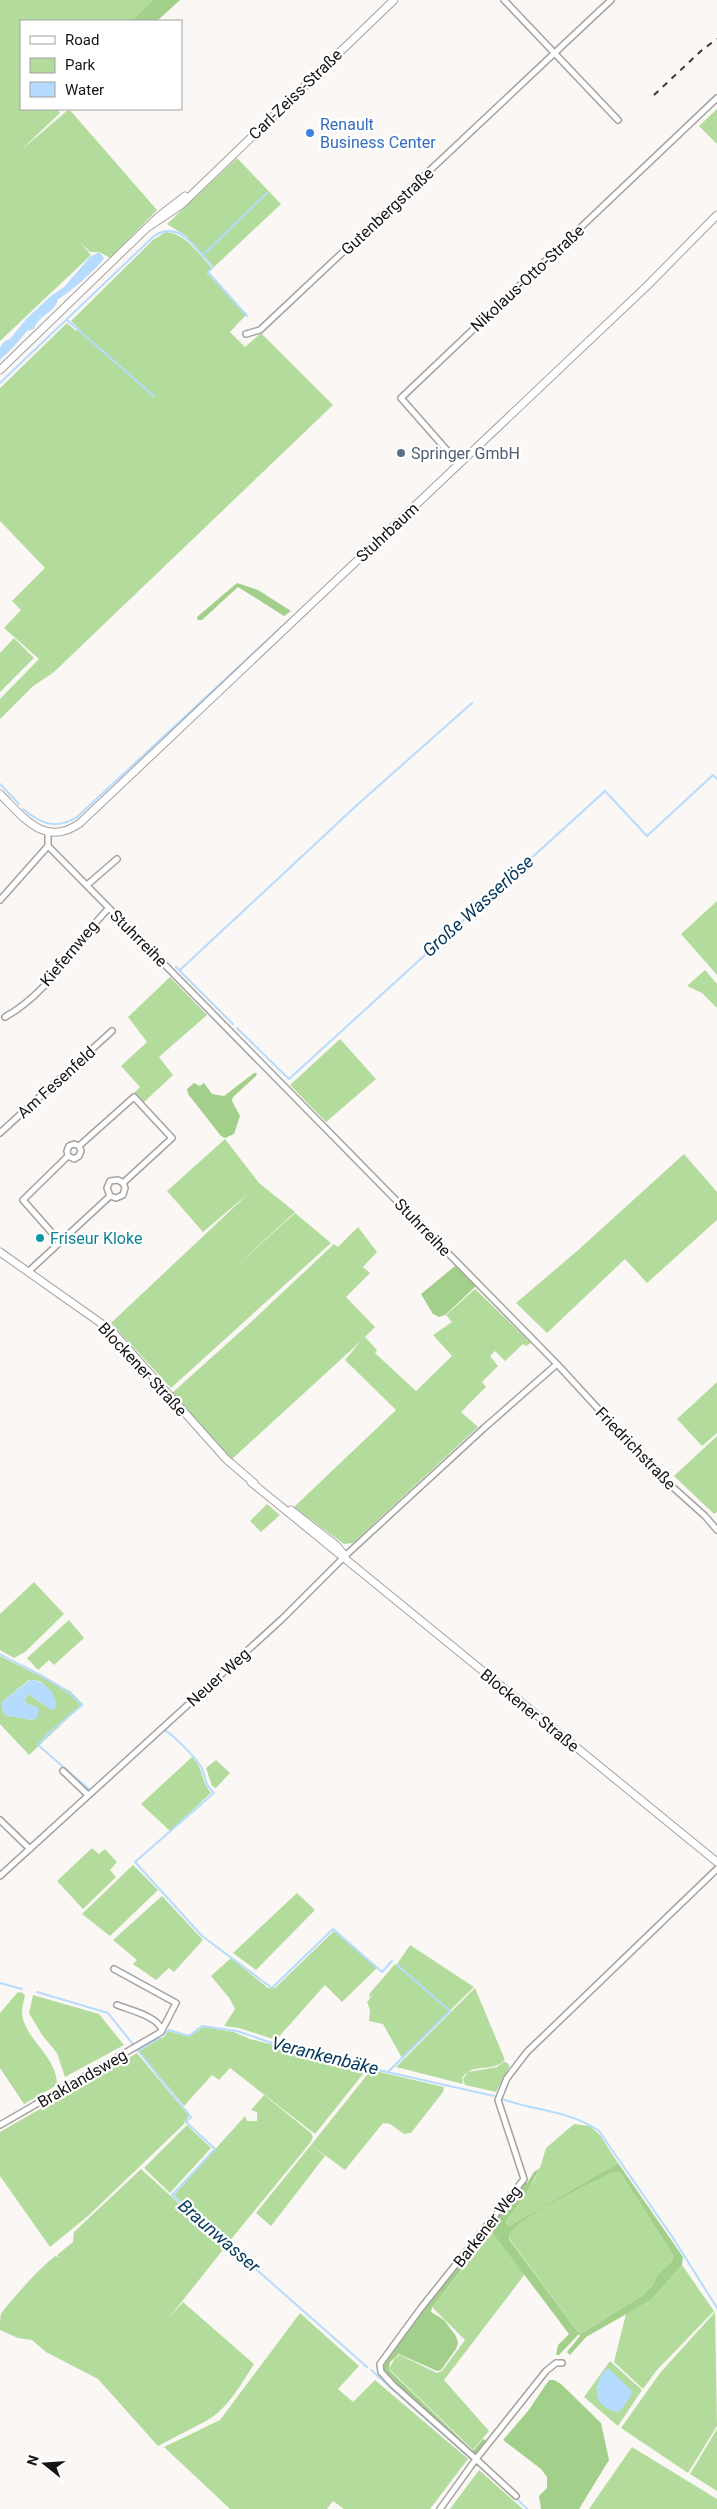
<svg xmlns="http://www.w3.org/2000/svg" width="717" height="2509" viewBox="0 0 717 2509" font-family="Roboto,sans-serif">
<rect width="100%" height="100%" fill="#fbf7f5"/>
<!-- green -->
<path fill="#b3dc9c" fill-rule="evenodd" d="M 0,0 L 169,0 L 146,21 L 21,21 L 21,109 L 57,109 L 60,113 L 20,151 L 69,109 L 157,210 L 110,258 L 99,252 L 90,252 L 79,241 L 91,255 L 0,341 Z
M 717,109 L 717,144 L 699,126 Z
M 237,158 L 281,204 L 214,267 L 186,236 L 167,224 Z
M 166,232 C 186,234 199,254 212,268 L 207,273 L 247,314 L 230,332 L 245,347 L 261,333 L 333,405 L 54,672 L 32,687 L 0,719 L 0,699 L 39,659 L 4,628 L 21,610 L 12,601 L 45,568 L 0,521 L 0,388 L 67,323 L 76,331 L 79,329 L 71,321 L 153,240 Z
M 14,638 L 34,658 L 0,692 L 0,653 Z
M 717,901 L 717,975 L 681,934 Z
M 705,970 L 717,984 L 717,1008 L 702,993 L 687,986 Z
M 170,977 L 207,1015 L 159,1057 L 173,1075 L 143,1103 L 134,1093 L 140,1087 L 121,1066 L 147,1042 L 128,1017 Z
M 340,1039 L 376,1079 L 326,1122 L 290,1085 Z
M 225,1139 L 259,1183 L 295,1212 L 230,1272 L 295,1213 L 331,1243 L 171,1388 L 111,1323 L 249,1193 L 203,1232 L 167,1191 Z
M 684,1154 L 717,1192 L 717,1220 L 647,1283 L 625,1259 L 547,1333 L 516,1303 L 577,1251 Z
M 358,1227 L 377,1252 L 363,1267 L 370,1273 L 346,1297 L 375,1327 L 365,1337 L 377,1350 L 375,1353 L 416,1391 L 452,1356 L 433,1335 L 452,1322 L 446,1315 L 475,1289 L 531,1343 L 526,1346 L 523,1344 L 505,1361 L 495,1351 L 490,1356 L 498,1366 L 482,1382 L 486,1387 L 461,1412 L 478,1427 L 353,1543 L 344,1544 L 294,1507 L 396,1410 L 345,1360 L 361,1341 L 231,1460 L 172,1393 L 250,1323 L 334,1244 L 338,1247 Z
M 717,1382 L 717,1433 L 702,1446 L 677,1419 Z
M 717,1436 L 717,1512 L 714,1514 L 674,1476 Z
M 267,1504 L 280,1515 L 261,1532 L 250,1521 Z
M 34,1582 L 64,1614 L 25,1652 L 14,1658 L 0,1650 L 0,1614 Z
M 69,1620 L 84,1638 L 54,1665 L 49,1660 L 38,1670 L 27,1658 Z
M 0,1656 L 70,1691 L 83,1704 L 29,1755 L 0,1724 ZM 29,1680 C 49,1679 48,1692 47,1707 L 29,1694 L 24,1700 L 27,1704 L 33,1706 L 32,1720 L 5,1715 L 2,1709 L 2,1702 Z
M 192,1757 C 205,1770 200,1780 211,1793 L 170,1831 L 141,1804 Z
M 216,1760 L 230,1773 L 216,1788 L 212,1786 L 206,1768 Z
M 92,1848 L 99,1854 L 105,1849 L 117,1862 L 110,1870 L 116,1877 L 83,1909 L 57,1881 Z
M 133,1865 L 158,1890 L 110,1936 L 82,1914 Z
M 297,1893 L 315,1910 L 256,1970 L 233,1953 Z
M 162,1896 L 203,1940 L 174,1972 L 169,1968 L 156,1980 L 133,1964 L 137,1960 L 113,1940 Z
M 334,1931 L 377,1968 L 342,2002 L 325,1985 L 276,2040 L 239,2028 L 224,2026 L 235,2009 L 230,1999 L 211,1976 L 231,1958 L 268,1988 L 275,1988 Z
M 410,1945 L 474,1987 L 402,2058 L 383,2024 L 369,2021 L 370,2010 L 367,2002 L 373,1995 L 369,1998 L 370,1993 L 395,1964 L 434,1997 L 397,1964 Z
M 475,1988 L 505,2060 C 502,2062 499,2065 495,2066 C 481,2070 472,2065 462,2078 L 463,2084 L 396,2067 Z
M 18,1992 L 23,1993 L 25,1996 C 24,2000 22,2006 22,2011 C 22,2038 58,2056 57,2085 L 24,2104 L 0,2068 L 0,2013 Z
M 33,1995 L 99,2014 L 124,2045 L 65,2077 L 57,2053 L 42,2035 L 29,2013 Z
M 203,2027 L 234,2032 L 250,2039 L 367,2069 L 315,2134 L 230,2068 L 219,2080 L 212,2075 L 184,2106 L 139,2051 L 165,2036 L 168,2031 L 189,2037 Z
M 137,2053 L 189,2116 L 183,2125 L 88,2216 L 50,2247 L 0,2176 L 0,2132 Z
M 503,2062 L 506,2062 L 510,2066 L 496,2092 L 465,2085 L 463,2079 L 468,2072 L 497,2067 Z
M 371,2070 L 444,2087 L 443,2092 L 411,2133 L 404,2134 L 390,2124 L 383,2123 L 345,2170 L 311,2145 Z
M 264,2095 L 311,2133 L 313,2137 L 310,2143 L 228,2243 L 174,2195 L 245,2116 L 247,2121 L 257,2121 L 257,2112 L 251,2110 Z
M 574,2124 L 590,2126 L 600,2135 L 618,2163 L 509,2226 L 506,2223 L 507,2219 L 534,2180 L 540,2168 L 546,2148 Z
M 187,2125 L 211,2148 L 170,2193 L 144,2168 Z
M 311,2145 L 325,2156 L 271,2226 L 256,2213 Z
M 141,2169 L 226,2246 L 168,2319 L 183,2302 L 254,2364 C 241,2384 228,2409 206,2421 L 167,2371 L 206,2421 L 158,2446 L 98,2379 L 46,2352 L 32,2340 L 18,2338 L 0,2330 C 0,2325 0,2318 1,2314 C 7,2304 47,2260 56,2256 L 60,2258 L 57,2255 L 73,2242 L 74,2232 Z
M 620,2172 L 673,2255 L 672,2261 L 658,2274 L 653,2285 L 643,2295 L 582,2333 L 577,2331 L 509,2238 L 509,2232 C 534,2207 579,2189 611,2173 Z
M 493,2232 L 525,2274 L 444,2380 L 489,2431 L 473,2450 L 389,2369 L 395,2358 L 400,2355 L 437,2373 L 442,2371 L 465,2340 L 432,2307 Z
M 682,2265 L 714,2311 L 657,2370 L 643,2389 L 614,2362 L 626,2314 L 651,2300 Z
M 715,2312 L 717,2426 L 688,2473 L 621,2428 L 660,2373 Z
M 300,2313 L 359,2366 L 338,2389 L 353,2402 L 375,2380 L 468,2459 L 430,2509 L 344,2509 L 333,2501 L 327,2509 L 230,2509 L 164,2447 L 220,2420 Z
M 610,2361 L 642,2390 L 618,2426 L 584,2397 Z
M 717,2429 L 717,2491 L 690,2474 Z
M 632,2447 L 717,2499 L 717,2509 L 589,2509 Z
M 479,2470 L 523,2509 L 450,2509 Z"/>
<!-- forest -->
<path fill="#a2cf89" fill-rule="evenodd" d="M 154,0 L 180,0 L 157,21 L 132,21 Z
M 237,583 L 258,590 L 291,611 L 284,616 L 238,587 L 202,620 L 198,620 L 197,617 Z
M 254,1073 L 257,1073 L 256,1076 L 233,1097 L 232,1101 L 240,1116 L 234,1134 L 225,1138 L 221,1136 L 188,1094 L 187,1089 L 194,1083 L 200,1086 L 204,1083 L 212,1094 L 224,1096 Z
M 455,1266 L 476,1286 L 445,1315 L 439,1317 L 433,1314 L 421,1294 Z
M 618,2163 L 683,2257 L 682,2265 L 651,2300 L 586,2337 L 570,2355 L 567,2352 L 580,2336 L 579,2334 L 559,2355 L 556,2355 L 558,2345 L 569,2334 L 492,2232 L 432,2307 L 431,2312 L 444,2320 L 456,2336 L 458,2343 L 456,2349 L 441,2370 L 437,2371 L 399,2354 L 390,2362 L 389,2370 L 473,2451 L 483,2439 L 487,2441 L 475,2457 L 394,2384 L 383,2371 L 386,2357 L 423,2307 L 525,2180 L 527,2183 L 534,2172 L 540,2168 L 526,2193 L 507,2219 L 506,2223 L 509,2226 ZM 620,2172 L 673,2255 L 672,2261 L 658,2274 L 653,2285 L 643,2295 L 582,2333 L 577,2331 L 509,2239 L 509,2233 C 533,2208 580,2189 611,2173 Z
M 549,2380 L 554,2380 L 561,2384 L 601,2423 L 609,2460 L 579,2509 L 541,2509 L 539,2496 L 547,2488 L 547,2477 L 541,2469 L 503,2440 L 528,2411 Z"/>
<!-- water -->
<path fill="#b5dbfe" d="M 99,252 L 104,258 C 100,266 66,296 58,299 C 55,313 38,315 34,329 L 27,331 C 18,342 10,351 0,360 L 0,347 L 5,341 L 10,339 L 27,318 L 51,296 L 64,287 L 90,257 Z
M 30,1680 C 43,1679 58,1694 56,1708 L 51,1710 L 29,1694 L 24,1700 L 27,1704 L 37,1707 L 39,1711 L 37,1718 L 32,1720 L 5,1715 L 2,1709 L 2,1702 Z
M 608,2368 L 632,2391 L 630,2398 L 619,2412 C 593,2409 590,2384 608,2368 Z"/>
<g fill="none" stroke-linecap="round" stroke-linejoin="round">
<!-- stream -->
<path stroke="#b5dbfe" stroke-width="2" d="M 202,256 L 267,193
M 67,320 L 154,396
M 0,383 L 154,236 C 180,219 197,250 213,267 L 208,272 L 247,316
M 0,784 L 19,804
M 23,809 C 41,824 56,830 77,817 L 290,619
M 176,967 L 233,1024
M 180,970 L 357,805 L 472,703
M 237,1028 L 289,1079 L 605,791 L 647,836 L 713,775 L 717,779
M 0,1654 C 28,1670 59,1681 82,1705 L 48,1734 L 38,1745 L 91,1791
M 164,1730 C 170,1732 199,1760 202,1769 C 207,1781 204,1783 214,1793 L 135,1862 L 202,1936 L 272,1988 L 333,1929 L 382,1972 L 392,1961
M 0,1983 L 22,1989
M 37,1992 L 108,2013 L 191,2117 L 186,2122 L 215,2149 L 172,2195 L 367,2367
M 163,2035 L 169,2030 L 189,2036 L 202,2026 L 237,2031 L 298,2052 L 494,2096
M 138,2050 L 160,2038
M 389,2071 L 450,2011 L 397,1965
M 502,2099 C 534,2111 569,2110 599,2131 L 673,2238 L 717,2308
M 371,2370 L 471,2459
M 515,2497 L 527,2509"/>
<defs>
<path id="street" d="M 504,0 L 618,120
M 246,334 L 260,330 L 611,0
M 459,464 L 401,398 L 717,98
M 48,846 L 557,1364 L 657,1473 L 705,1516 L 717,1530
M 87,885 L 117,859
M 0,900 L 48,846 L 48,832
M 5,1017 C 51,992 74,943 109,908
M 0,1133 L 112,1031
M 68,1156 L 74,1159 L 79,1156 L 81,1151 L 79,1146
M 110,1196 L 107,1188 L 110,1181 L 118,1180 L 123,1183
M 29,1271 L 110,1196 L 116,1198 L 123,1195 L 125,1188 L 123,1183 L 172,1138 L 134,1097 L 79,1146 L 74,1144 L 69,1146 L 67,1151 L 68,1156 L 23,1200 L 60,1242
M 63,1771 L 88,1795
M 0,1820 L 30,1849
M 0,1876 L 282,1619 L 345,1556 L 483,1429 L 557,1364
M 117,2005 C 130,2010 157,2016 162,2030
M 0,2125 L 161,2032 L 176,2003 L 114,1969
M 516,2496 L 476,2459 L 546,2371 L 556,2363 L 562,2363
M 440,2509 L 476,2459 L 393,2385 L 381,2372 L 380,2364 L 421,2308 L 524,2179 L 498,2100 L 507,2078 L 527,2052 L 717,1869"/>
<path id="secondary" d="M 148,227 L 181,205 L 394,0
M 0,370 L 158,217 L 185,196
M 0,794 C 24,818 45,848 80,823 L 647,286 L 717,215
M 0,1252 L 112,1331 L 226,1459 L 254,1483
M 251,1482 L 717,1862
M 291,1510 L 336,1545 L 345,1556"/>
</defs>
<!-- street casing -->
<use href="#street" stroke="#a5a2a0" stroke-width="8"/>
<!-- secondary casing -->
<use href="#secondary" stroke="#a5a2a0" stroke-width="9"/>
<!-- street -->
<use href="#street" stroke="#fff" stroke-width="5"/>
<!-- secondary -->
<use href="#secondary" stroke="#fff" stroke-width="7"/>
<!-- rail -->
<path stroke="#3a3737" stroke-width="2" stroke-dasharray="6 6" stroke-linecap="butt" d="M 654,95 L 702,50 L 717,39"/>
</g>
<!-- markers -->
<circle fill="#3f7fe0" stroke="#fff" stroke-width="2" cx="310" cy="133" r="5"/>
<circle fill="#5c6f8a" stroke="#fff" stroke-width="2" cx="401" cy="453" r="5"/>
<circle fill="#0f9aa8" stroke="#fff" stroke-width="2" cx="40" cy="1238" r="5"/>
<g text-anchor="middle" stroke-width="4.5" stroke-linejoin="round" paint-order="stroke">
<!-- street labels -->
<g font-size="16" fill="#161414" stroke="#fff">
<text transform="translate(295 94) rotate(-44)" y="6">Carl-Zeiss-Straße</text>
<text transform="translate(387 211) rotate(-43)" y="6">Gutenbergstraße</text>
<text transform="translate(527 278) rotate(-43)" y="6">Nikolaus-Otto-Straße</text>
<text transform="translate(387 532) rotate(-43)" y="6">Stuhrbaum</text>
<text transform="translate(139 938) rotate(45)" y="6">Stuhrreihe</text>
<text transform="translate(69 953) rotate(-50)" y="6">Kiefernweg</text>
<text transform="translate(56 1082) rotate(-42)" y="6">Am Fesenfeld</text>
<text transform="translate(423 1227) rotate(46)" y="6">Stuhrreihe</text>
<text transform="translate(143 1369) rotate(47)" y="6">Blockener Straße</text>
<text transform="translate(636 1448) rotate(46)" y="6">Friedrichstraße</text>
<text transform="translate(218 1677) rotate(-42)" y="6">Neuer Weg</text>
<text transform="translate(530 1710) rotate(39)" y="6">Blockener Straße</text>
<text transform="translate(82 2078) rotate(-30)" y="6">Braklandsweg</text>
<text transform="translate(487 2226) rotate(-52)" y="6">Barkener Weg</text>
</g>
<!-- shop labels -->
<g font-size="16" fill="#366cbe" stroke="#fff" text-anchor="start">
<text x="320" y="130">Renault<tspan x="320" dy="18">Business Center</tspan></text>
</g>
<!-- service labels -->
<g font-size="16" fill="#4e5e75" stroke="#fff" text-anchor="start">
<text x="411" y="459">Springer GmbH</text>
</g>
<!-- culture labels -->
<g font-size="16" fill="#0d838f" stroke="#fff" text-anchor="start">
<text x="50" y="1244">Friseur Kloke</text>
</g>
<!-- water labels -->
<g font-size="18" font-style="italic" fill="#04385c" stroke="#fff">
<text transform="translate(478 906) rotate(-42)" y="6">Große Wasserlöse</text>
<text transform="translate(325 2056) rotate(14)" y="6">Verankenbäke</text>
<text transform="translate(219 2236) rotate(41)" y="6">Braunwasser</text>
</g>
</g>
<!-- legend -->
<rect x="20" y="20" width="162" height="90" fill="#ffffff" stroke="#a2a1a1"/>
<rect x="30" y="36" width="25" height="8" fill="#ffffff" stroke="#a2a1a1"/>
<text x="65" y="45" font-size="15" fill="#161414">Road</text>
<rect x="30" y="58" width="25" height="15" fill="#b3dc9c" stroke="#a2a1a1"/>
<text x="65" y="70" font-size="15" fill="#161414">Park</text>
<rect x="30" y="82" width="25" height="15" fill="#b5dbfe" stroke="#a2a1a1"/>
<text x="65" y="95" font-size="15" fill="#161414">Water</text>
<!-- north arrow -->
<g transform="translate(45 2464) rotate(287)" stroke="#ffffff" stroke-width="4" paint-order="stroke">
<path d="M0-4L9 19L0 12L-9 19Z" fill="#161414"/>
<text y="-8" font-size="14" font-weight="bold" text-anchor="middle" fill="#161414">N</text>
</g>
</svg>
